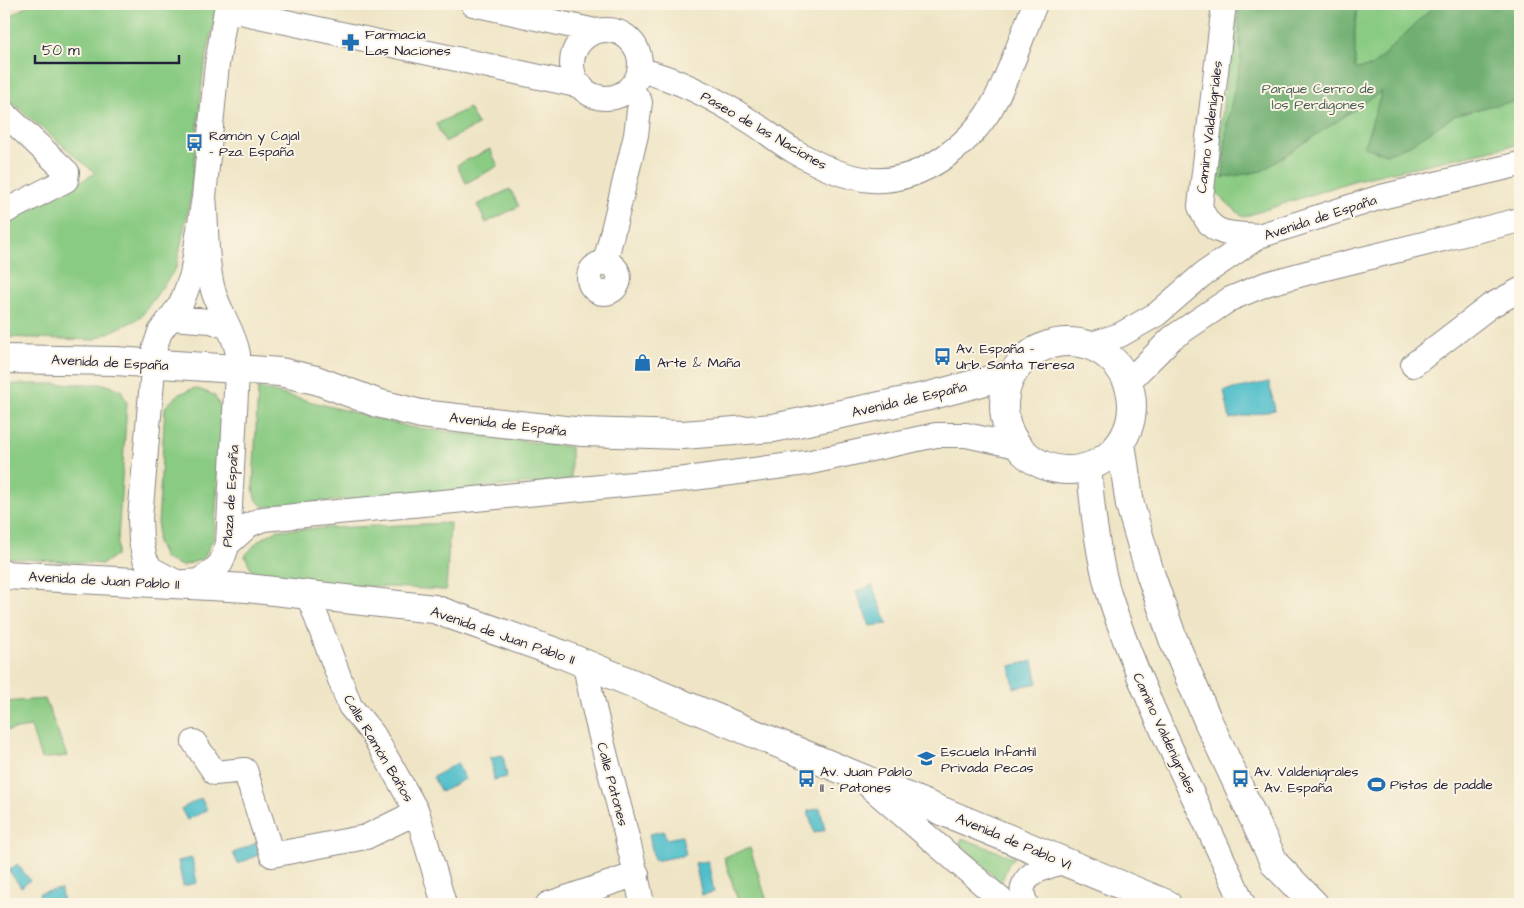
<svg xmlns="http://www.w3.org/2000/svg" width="1524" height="908" viewBox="0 0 1524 908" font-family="'Architects Daughter',sans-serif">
<rect width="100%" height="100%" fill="#fcf5e5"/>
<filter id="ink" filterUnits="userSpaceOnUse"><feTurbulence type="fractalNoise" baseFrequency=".02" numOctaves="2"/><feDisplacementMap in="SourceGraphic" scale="10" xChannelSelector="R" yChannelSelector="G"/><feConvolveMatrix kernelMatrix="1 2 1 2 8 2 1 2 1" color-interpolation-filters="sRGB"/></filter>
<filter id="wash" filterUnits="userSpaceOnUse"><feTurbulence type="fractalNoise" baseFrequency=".0096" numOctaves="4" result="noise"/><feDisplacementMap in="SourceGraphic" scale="20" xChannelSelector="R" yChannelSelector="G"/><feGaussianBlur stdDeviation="1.12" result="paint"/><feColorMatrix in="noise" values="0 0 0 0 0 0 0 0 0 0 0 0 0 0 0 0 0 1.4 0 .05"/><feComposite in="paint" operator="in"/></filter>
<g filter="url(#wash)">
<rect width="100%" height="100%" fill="#efe5c6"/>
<!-- green -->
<path fill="#8acb83" stroke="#56765f" d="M 30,4 L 218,4 L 203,74 L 191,195 L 176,268 L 140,318 L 93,340 L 4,337 L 4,226 L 95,173 L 4,96 L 4,20 Z
M 1234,4 L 1520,4 L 1520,144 L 1356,180 L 1243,217 L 1214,191 Z
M 469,108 L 478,125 L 445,142 L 436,124 Z
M 490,149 L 498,166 L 466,183 L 457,165 Z
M 510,189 L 519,206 L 486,223 L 477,205 Z
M 23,384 L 104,384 L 121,390 L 127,403 L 117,554 L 103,564 L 4,558 L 4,385 Z
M 195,388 L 214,395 L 223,412 L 214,537 L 203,559 L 182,566 L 165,559 L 157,542 L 165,407 L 179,394 Z
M 258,388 L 410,427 L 571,447 L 571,480 L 263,507 L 255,498 L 253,487 Z
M 450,523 L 446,590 L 270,581 L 254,575 L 245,556 L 258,541 L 277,530 Z
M 45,699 L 67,756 L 41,759 L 31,727 L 4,731 L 4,702 Z
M 962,838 L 1015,858 L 1008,865 L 1001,883 L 960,844 Z
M 750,848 L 768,904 L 739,904 L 724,857 Z"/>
<!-- forest -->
<path fill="#6faf71" stroke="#486856" d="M 1238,4 L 1357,4 L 1355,30 L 1355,69 L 1371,67 L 1436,4 L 1520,4 L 1520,101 L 1490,106 L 1454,116 L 1410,145 L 1386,154 L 1364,147 L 1382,91 L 1262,171 L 1223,178 L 1227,124 L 1241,59 Z"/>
<!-- water -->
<path fill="#51bfca" stroke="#3a7082" d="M 1269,382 L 1275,410 L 1230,419 L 1224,391 Z
M 872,585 L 888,624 L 870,626 L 856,592 Z
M 1033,661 L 1038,683 L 1014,688 L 1010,666 Z
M 503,755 L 507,777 L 494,780 L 491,757 Z
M 457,763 L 465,779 L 441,792 L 433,777 Z
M 201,798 L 207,810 L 187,820 L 181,809 Z
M 820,808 L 825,830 L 814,833 L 808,811 Z
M 664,831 L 666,839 L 682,836 L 686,855 L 654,861 L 649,834 Z
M 256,843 L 260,854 L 238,864 L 233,853 Z
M 192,858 L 197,883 L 183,886 L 178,861 Z
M 708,861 L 714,892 L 702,895 L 695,863 Z
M 17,864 L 30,880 L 21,887 L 9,871 Z
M 61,889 L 63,904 L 40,904 L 39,893 Z"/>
</g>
<g filter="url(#ink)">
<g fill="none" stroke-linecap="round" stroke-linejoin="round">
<defs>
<path id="minor" d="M 473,4 L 595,31
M 1224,4 L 1200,206 C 1211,238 1230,233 1259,236
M 226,9 L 581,86
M572 64a34 34 0 1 1 68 0a34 34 0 1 1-68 0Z
M 640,70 C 681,80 718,100 753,123 C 767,132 780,143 794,151 C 818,165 844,178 872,180 C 923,183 974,142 996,99 C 1012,68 1022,35 1035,4
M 4,113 L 67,172 L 66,180 L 4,212
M 204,197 C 207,226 205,257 212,286 C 217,310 234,330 238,354 L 228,544 L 221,563 L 211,573 L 198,581 L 178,583 L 151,569 L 145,559 L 141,541 L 140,518 L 155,347 L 160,332 L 181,304 L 192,275 L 204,197 L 217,64 L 227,4
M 605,263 L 636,135 L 640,102 L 630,87
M589 278a15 15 0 1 1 30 0a15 15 0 1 1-30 0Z
M 172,318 L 211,321 L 228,327
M 1089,345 L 1120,335 L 1157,314 L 1202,275 L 1259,236 L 1381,197 L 1520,164
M 1413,365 L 1490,306 L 1520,290
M 1128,382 L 1172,338 L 1230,299 L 1266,284 L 1314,271 L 1520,220
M 1089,467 C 1092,507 1098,556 1109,594 C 1143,702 1198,801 1243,904
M 228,544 L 249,525 L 263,519 L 686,479 L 806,463 L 936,435 L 966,435 L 1017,446
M 308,595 L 350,706 L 373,734 L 417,812 L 444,904
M 585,664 C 599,745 627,823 642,904
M 194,742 L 215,773 L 245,770 L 272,855 L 366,837 L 417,812
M 868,785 L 1006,904
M 548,904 L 637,874
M 1026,904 C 1012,876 1044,867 1063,862"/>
<path id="major" d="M1004 406a64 64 0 1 1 128 0a64 64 0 1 1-128 0Z
M 4,359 L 115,361 L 280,372 L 316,380 L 377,403 L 421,414 L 583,432 L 683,435 L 773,428 L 929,396 L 1012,374
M 1121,443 L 1130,505 L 1150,573 L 1173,639 L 1208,721 L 1275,864 L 1314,904
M 4,575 L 247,588 L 434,609 L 564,655 L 1167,904"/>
</defs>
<!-- minor casing -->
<use href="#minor" stroke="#888480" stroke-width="26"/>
<!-- major casing -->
<use href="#major" stroke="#888480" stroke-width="30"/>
<!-- minor -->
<use href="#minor" stroke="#fff" stroke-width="24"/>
<!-- major -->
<use href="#major" stroke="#fff" stroke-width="28"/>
</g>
</g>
<!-- icons -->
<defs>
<symbol id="pharmacy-bare" viewBox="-9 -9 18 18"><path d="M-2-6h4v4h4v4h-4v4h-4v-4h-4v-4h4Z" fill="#1f6fb2" stroke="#fcf5e5" stroke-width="2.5" paint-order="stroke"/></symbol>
<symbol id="bus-bare" viewBox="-9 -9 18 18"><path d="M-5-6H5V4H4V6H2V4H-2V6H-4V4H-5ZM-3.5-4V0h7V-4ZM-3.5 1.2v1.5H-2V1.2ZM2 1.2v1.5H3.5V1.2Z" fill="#1f6fb2" stroke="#fcf5e5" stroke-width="2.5" paint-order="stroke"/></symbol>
<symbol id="shop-bare" viewBox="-9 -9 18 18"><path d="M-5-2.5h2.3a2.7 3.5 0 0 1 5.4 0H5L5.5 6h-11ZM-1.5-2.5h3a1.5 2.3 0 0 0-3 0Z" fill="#1f6fb2" stroke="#fcf5e5" stroke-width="2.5" paint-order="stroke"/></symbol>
<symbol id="school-bare" viewBox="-9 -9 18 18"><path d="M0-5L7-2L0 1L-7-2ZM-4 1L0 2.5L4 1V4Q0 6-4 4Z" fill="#1f6fb2" stroke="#fcf5e5" stroke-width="2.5" paint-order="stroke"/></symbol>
<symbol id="stadium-bare" viewBox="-9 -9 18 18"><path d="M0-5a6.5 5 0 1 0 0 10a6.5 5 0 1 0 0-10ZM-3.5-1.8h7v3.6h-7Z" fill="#1f6fb2" stroke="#fcf5e5" stroke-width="2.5" paint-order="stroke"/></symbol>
</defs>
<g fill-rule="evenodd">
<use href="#pharmacy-bare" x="338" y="30" width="25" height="25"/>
<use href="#bus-bare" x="182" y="130" width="25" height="25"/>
<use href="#bus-bare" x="930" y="344" width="25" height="25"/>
<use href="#shop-bare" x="630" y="350" width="25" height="25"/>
<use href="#school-bare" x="914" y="746" width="25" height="25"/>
<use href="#bus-bare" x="794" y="766" width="25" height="25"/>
<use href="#bus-bare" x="1228" y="766" width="25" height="25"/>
<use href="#stadium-bare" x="1364" y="772" width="25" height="25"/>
</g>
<g text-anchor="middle" stroke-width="4" stroke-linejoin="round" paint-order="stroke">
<!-- poi labels -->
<g font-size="14" fill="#22223b" stroke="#fcf5e5" text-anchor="start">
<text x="365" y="39">Farmacia<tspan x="365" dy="16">Las Naciones</tspan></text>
<text x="209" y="140">Ramón y Cajal<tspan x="209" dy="16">- Pza. España</tspan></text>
<text x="956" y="353">Av. España -<tspan x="956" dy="16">Urb. Santa Teresa</tspan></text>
<text x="657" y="367">Arte &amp; Maña</text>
<text x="941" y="756">Escuela Infantil<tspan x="941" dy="16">Privada Pecas</tspan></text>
<text x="820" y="776">Av. Juan Pablo<tspan x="820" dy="16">II - Patones</tspan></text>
<text x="1254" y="776">Av. Valdenigrales<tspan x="1254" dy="16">- Av. España</tspan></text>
<text x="1390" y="789">Pistas de paddle</text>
</g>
<!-- park labels -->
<g font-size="14" fill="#465d54" stroke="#fcf5e5">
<text x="1318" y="93">Parque Cerro de<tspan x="1318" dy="16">los Perdigones</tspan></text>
</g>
<!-- street labels -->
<g font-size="14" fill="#22223b" stroke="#fcf5e5">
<text transform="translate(1209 127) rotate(-83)" y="5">Camino Valdenigriales</text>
<text transform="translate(764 130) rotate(30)" y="5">Paseo de las Naciones</text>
<text transform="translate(1320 217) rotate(-18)" y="5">Avenida de España</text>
<text transform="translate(110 362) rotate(3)" y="5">Avenida de España</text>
<text transform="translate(909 399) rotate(-13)" y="5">Avenida de España</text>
<text transform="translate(508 424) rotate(7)" y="5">Avenida de España</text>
<text transform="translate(230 496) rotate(-86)" y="5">Plaza de España</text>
<text transform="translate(104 580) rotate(3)" y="5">Avenida de Juan Pablo II</text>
<text transform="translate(503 635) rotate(19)" y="5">Avenida de Juan Pablo II</text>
<text transform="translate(1165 733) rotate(65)" y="5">Camino Valdenigrales</text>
<text transform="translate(379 748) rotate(59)" y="5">Calle Ramón Baños</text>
<text transform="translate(613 784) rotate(75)" y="5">Calle Patones</text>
<text transform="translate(1014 841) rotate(23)" y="5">Avenida de Pablo VI</text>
</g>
</g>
<!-- margin -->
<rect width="1524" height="908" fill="none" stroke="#fcf5e5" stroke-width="20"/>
<!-- scale -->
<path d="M35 55v8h144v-8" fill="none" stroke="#22223b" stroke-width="2.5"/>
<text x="42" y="55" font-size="15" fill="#22223b" stroke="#fcf5e5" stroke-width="4" paint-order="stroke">50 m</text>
</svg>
